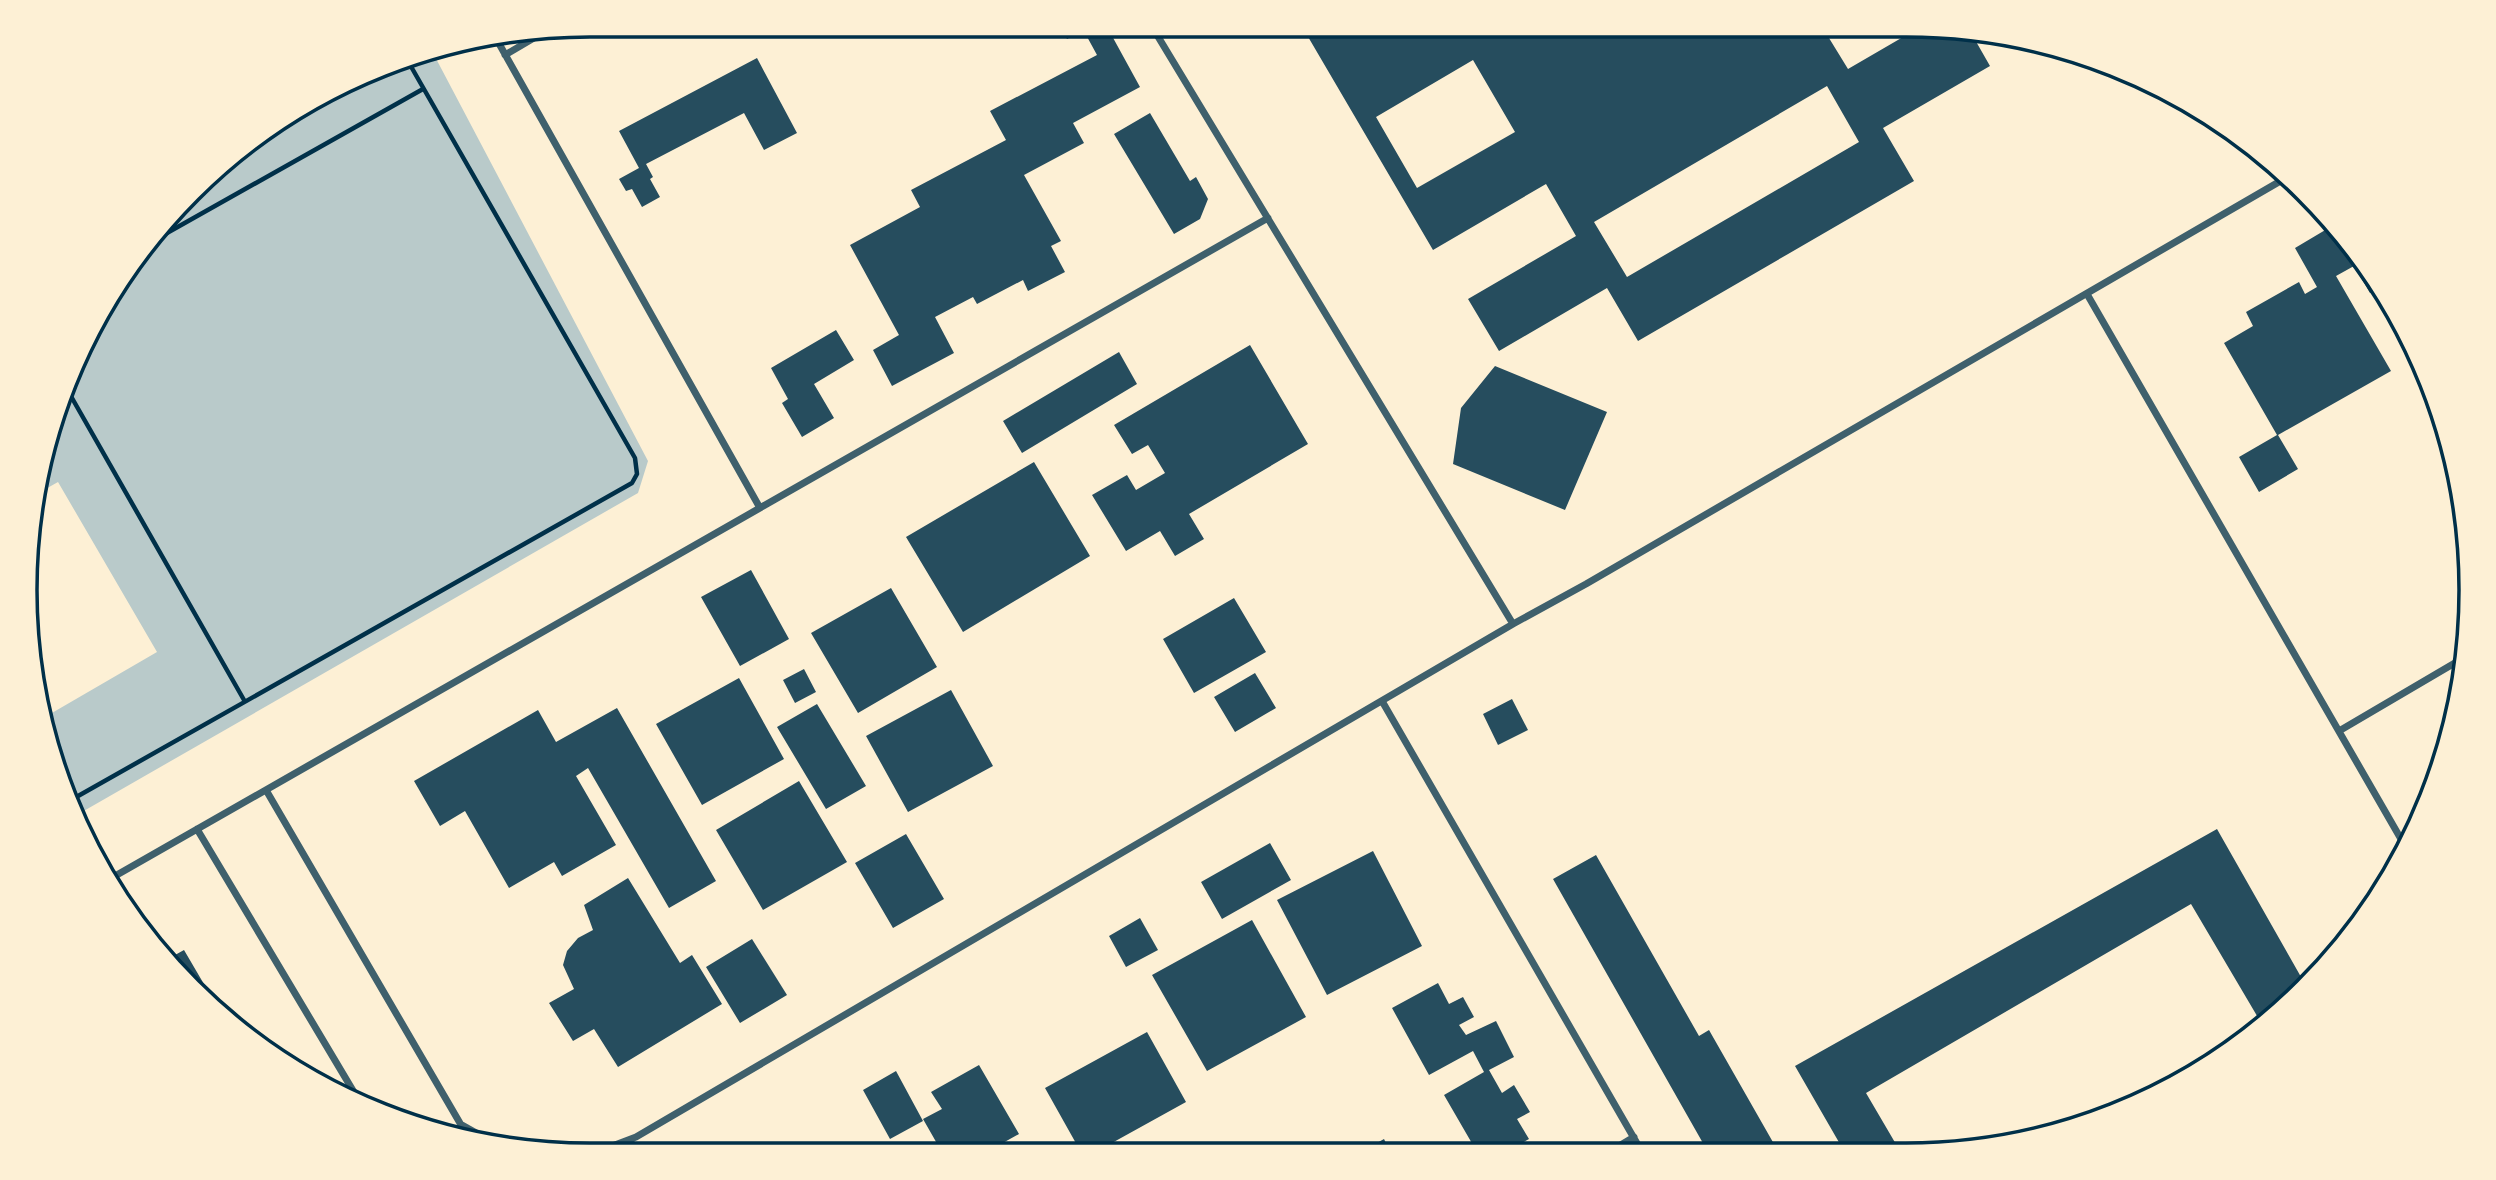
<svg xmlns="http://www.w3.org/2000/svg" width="2496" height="1180" viewBox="0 0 2496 1180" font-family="'Open Sans',sans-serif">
<rect width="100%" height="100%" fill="#fdf0d5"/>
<!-- green -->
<path fill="#b9caca" d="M 432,51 L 648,461 L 638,493 L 75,816 L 45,717 L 157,652 L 58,482 L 35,495 L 35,479 L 67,374 L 120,276 L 245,142 L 408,55 Z"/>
<!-- building -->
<path fill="#264d5e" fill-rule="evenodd" d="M 1059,25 L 1087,25 L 1088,28 L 1067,39 Z
M 1101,25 L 1106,25 L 1140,87 L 1073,123 L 1084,143 L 1024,175 L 1061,241 L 1051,246 L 1065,272 L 1028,291 L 1023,280 L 977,304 L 973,297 L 935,317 L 954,353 L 892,386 L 873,350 L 899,335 L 850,245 L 920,207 L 911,190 L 1006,140 L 990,111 L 1097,55 L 1085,33 Z
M 1325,25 L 1821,25 L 1848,69 L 1922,26 L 1970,31 L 1990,66 L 1883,128 L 1914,181 L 1638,341 L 1607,288 L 1499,351 L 1468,299 L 1576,236 L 1546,184 L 1433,250 L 1307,35 ZM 1473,60 L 1515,132 L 1417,188 L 1376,117 ZM 1827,86 L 1859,142 L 1627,277 L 1594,222 Z
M 757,58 L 797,133 L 764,150 L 744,113 L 646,164 L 653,177 L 650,179 L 660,197 L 642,207 L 632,189 L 626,191 L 619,179 L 639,168 L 619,131 Z
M 1150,113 L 1190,181 L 1196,177 L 1208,199 L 1200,219 L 1174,234 L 1114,134 Z
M 2332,226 L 2338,238 L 2343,235 L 2376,276 L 2382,286 L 2370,293 L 2354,266 L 2336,276 L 2391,371 L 2278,435 L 2298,469 L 2259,492 L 2239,457 L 2277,435 L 2224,343 L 2253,326 L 2246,312 L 2299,282 L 2305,294 L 2317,287 L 2295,248 Z
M 836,330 L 854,360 L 814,384 L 834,418 L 802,437 L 782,403 L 788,399 L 771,368 Z
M 1250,345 L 1308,444 L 1189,514 L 1204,539 L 1175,556 L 1160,531 L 1126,551 L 1092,495 L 1127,475 L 1136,490 L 1165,473 L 1148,445 L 1132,454 L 1114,425 Z
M 1119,352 L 1137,384 L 1022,453 L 1003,421 Z
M 1495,366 L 1607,412 L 1565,510 L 1453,464 L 1461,408 Z
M 1034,462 L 1090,556 L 963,632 L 906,537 Z
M 751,570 L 789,639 L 740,666 L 701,597 Z
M 891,588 L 937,667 L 858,713 L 811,633 Z
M 1234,598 L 1266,652 L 1194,693 L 1163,639 Z
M 804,669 L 816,692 L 795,703 L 783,680 Z
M 1255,673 L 1276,708 L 1235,732 L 1214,697 Z
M 739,678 L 784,759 L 702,805 L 656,724 Z
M 951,690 L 993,766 L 908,812 L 866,736 Z
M 1512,699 L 1528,730 L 1498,745 L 1483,714 Z
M 817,704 L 866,786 L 826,809 L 777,727 Z
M 617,708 L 716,881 L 669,908 L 588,768 L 576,776 L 616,845 L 562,876 L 554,862 L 509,888 L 465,811 L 440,826 L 414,781 L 538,710 L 556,742 Z
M 799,781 L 847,862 L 763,910 L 716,830 Z
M 2217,829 L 2305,984 L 2263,1026 L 2191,904 L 1866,1093 L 1900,1151 L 1844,1151 L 1795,1066 Z
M 906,834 L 944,899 L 893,928 L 855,863 Z
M 1270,843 L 1291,880 L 1222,919 L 1201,882 Z
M 1373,851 L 1422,946 L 1327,995 L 1277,900 Z
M 1596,855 L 1699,1036 L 1709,1030 L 1778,1151 L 1708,1152 L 1553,879 Z
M 628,878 L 680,963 L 692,955 L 722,1004 L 618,1067 L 594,1029 L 573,1041 L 549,1003 L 574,989 L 563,965 L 567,951 L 578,938 L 593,930 L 584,905 Z
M 1140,918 L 1158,950 L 1126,967 L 1109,936 Z
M 1252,920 L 1306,1017 L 1207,1071 L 1152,975 Z
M 752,939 L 787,995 L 740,1023 L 706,967 Z
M 184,950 L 225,1020 L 217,1015 L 166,960 Z
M 1438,983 L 1449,1004 L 1463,997 L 1474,1017 L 1459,1025 L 1466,1035 L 1496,1021 L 1514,1057 L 1489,1070 L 1502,1093 L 1514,1085 L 1530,1112 L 1517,1119 L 1529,1139 L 1505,1152 L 1477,1152 L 1444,1095 L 1484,1072 L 1473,1051 L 1429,1075 L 1392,1008 Z
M 1147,1032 L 1186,1102 L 1092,1154 L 1082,1154 L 1045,1088 Z
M 979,1065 L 1019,1134 L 983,1154 L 943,1154 L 923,1119 L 942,1109 L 931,1092 Z
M 896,1071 L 923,1121 L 890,1139 L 863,1090 Z
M 1384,1139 L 1391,1153 L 1359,1153 Z
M 1045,1143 L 1051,1154 L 1024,1154 Z"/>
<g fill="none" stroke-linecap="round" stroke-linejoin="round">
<!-- path -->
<path stroke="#003049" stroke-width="4.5" d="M 151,242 L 423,89
M 64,384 L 244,700
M 71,800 L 632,483 L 637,474 L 635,458 L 405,56"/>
<!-- minor -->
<path stroke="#3f606c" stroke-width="7" d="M 1151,25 L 1513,624
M 497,40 L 760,508
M 505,55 L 544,32
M 2087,294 L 2405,846
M 1382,701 L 1642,1152
M 2339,731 L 2465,657
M 266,790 L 471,1142
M 197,829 L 361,1104
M 108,880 L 1268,218
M 462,1125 L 487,1139 L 512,1148
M 1609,1152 L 1634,1137
M 570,1154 L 607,1148 L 636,1137 L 1513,624 L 1586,584 L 2289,176
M 616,1155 L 631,1142"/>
</g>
<!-- crop -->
<path d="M0 0H2496V1180H0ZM590 37H1906A553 553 0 0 1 2459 590V590A553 553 0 0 1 1906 1143H590A553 553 0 0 1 37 590V590A553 553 0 0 1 590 37Z" fill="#fdf0d5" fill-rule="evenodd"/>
<path fill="none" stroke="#003049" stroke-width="3.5" d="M590 37H1906A553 553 0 0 1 2459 590V590A553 553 0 0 1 1906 1143H590A553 553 0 0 1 37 590V590A553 553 0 0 1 590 37Z"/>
</svg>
